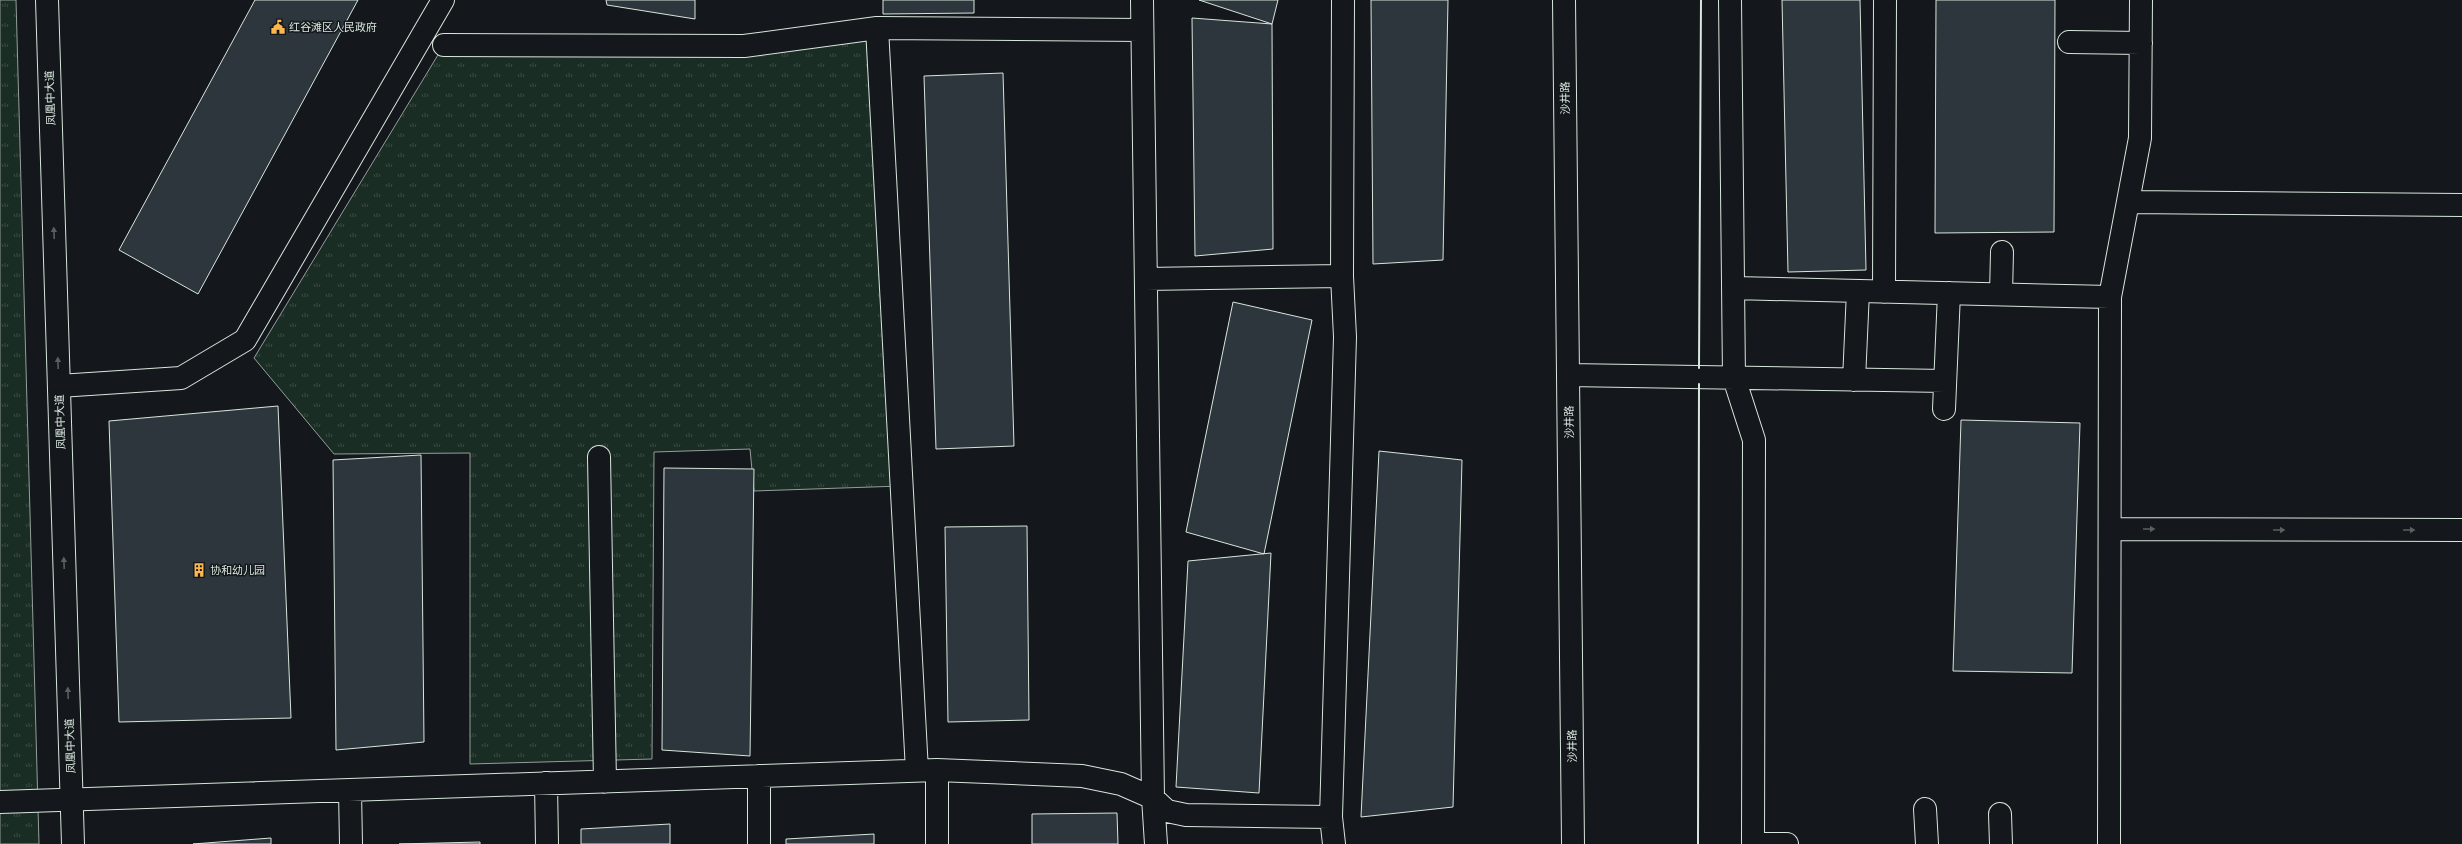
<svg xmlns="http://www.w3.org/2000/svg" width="2462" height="844" viewBox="0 0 2462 844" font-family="'Archivo Narrow','Noto Sans SC',sans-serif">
<defs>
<pattern id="grass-tufts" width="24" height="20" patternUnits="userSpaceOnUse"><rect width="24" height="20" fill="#1a2d24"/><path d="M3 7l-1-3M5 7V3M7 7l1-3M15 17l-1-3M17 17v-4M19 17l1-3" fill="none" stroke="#3b4b43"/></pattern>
</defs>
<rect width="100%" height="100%" fill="#14181c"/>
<!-- grass -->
<path fill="url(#grass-tufts)" stroke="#939e99" d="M 0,0 L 16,0 L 39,844 L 0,844 Z
M 877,28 L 901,486 L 754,491 L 750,449 L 654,452 L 652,759 L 470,764 L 470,453 L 334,454 L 254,358 L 444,45 L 709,46 Z"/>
<!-- building -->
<path fill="#2c363c" stroke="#d8e6dc" d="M 255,0 L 358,0 L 198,294 L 119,250 Z
M 606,0 L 695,0 L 695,19 L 607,5 Z
M 883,0 L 974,0 L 974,13 L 883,14 Z
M 1199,0 L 1278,0 L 1272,24 Z
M 1371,0 L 1448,0 L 1443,260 L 1373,264 Z
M 1782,0 L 1860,0 L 1866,270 L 1788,272 Z
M 1936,0 L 2055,0 L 2054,232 L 1935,233 Z
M 1192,18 L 1272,24 L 1273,249 L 1195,256 Z
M 1003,73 L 1014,446 L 936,449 L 924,76 Z
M 1233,302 L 1312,320 L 1264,554 L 1186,532 Z
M 278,406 L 291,718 L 119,722 L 109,421 Z
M 1961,420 L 2080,423 L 2072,673 L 1953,671 Z
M 1379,451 L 1462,460 L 1453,807 L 1361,817 Z
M 421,455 L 424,742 L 336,750 L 333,460 Z
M 664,468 L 754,469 L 750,756 L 662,750 Z
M 1027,526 L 1029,720 L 948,722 L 945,527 Z
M 1271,553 L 1259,793 L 1176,787 L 1188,561 Z
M 1117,813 L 1118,844 L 1032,844 L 1032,814 Z
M 670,824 L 670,844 L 581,844 L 581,829 Z
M 874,834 L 874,844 L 786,844 L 786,839 Z
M 271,838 L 271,844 L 193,844 Z
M 480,842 L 480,844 L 399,844 Z"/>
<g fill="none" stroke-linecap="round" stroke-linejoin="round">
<defs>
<path id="minor" d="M 1142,0 L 1153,798 L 1156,844
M 1564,0 L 1573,844
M 1730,0 L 1734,378 L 1754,440 L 1753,844
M 877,28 L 917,771
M 2069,42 L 2141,43
M 444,45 L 744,46 L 877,28 L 1142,30
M 2130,202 L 2462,205
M 1342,276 L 1343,0
M 1146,279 L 1342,276 L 1345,337 L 1331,817 L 1334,844
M 1733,288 L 2110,297
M 1884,292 L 1885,0
M 2001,294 L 2002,252
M 1568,375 L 1945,381
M 1854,380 L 1858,291
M 59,386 L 181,378 L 245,340 L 443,0
M 1944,409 L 1949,293
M 599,457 L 605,782
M 2110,529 L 2462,530
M 759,776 L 759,844
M 546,783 L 547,844
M 350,791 L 351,844
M 0,802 L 937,770 L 1082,776 L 1121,784 L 1153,798 L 1167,811 L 1186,815 L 1331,817
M 1925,809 L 1927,844
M 2000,814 L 2001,844
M 937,844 L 937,770
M 1753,844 L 1787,844
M 2109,844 L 2110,297 L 2140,138 L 2141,0"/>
<path id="major" d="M 47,0 L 73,844"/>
</defs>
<!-- minor casing -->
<use href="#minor" stroke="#d8e6dc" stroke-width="24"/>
<!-- major casing -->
<use href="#major" stroke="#d8e6dc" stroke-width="24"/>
<!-- minor -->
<use href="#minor" stroke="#14181c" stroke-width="22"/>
<!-- major -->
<use href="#major" stroke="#14181c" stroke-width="22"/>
<!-- wall -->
<path stroke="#d8e6dc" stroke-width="2" d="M 1699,368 L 1701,0
M 1698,844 L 1699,384"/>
</g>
<!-- one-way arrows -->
<defs><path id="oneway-solid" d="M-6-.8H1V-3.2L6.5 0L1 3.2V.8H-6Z"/></defs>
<g fill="#59605f">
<use href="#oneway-solid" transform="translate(54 233) rotate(-92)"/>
<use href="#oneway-solid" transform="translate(58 363) rotate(-92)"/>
<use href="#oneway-solid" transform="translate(2149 529)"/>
<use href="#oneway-solid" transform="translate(2279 530)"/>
<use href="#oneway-solid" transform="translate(2409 530)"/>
<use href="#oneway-solid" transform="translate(64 563) rotate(-92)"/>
<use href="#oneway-solid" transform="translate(68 693) rotate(-92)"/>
</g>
<!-- icons -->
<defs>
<symbol id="civic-bare" viewBox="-9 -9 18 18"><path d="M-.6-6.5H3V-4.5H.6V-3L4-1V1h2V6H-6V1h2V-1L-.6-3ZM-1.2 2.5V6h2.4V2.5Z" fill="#ffb74d" stroke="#14181c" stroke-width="2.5" paint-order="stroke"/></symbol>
<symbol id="building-bare" viewBox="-9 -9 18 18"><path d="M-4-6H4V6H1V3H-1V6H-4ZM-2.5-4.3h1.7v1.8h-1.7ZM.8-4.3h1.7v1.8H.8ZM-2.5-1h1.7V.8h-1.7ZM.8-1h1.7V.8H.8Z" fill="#ffb74d" stroke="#14181c" stroke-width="2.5" paint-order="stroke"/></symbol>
</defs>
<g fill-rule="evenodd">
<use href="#civic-bare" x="268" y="17" width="20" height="20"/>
<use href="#building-bare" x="189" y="560" width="20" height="20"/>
</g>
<g text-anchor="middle" stroke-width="3" stroke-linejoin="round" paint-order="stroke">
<!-- poi labels -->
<g font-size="11" fill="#d8e6dc" stroke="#14181c" text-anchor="start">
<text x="289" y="31">红谷滩区人民政府</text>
<text x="210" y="574">协和幼儿园</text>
</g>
<!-- street labels -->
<g font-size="11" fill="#d8e6dc" stroke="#14181c">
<text transform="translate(50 98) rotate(-92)" y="4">凤凰中大道</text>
<text transform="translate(1565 98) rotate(-91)" y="4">沙井路</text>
<text transform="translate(60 422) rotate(-92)" y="4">凤凰中大道</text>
<text transform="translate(1569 422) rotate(-91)" y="4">沙井路</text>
<text transform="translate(70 746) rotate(-92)" y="4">凤凰中大道</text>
<text transform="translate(1572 746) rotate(-91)" y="4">沙井路</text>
</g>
</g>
</svg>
